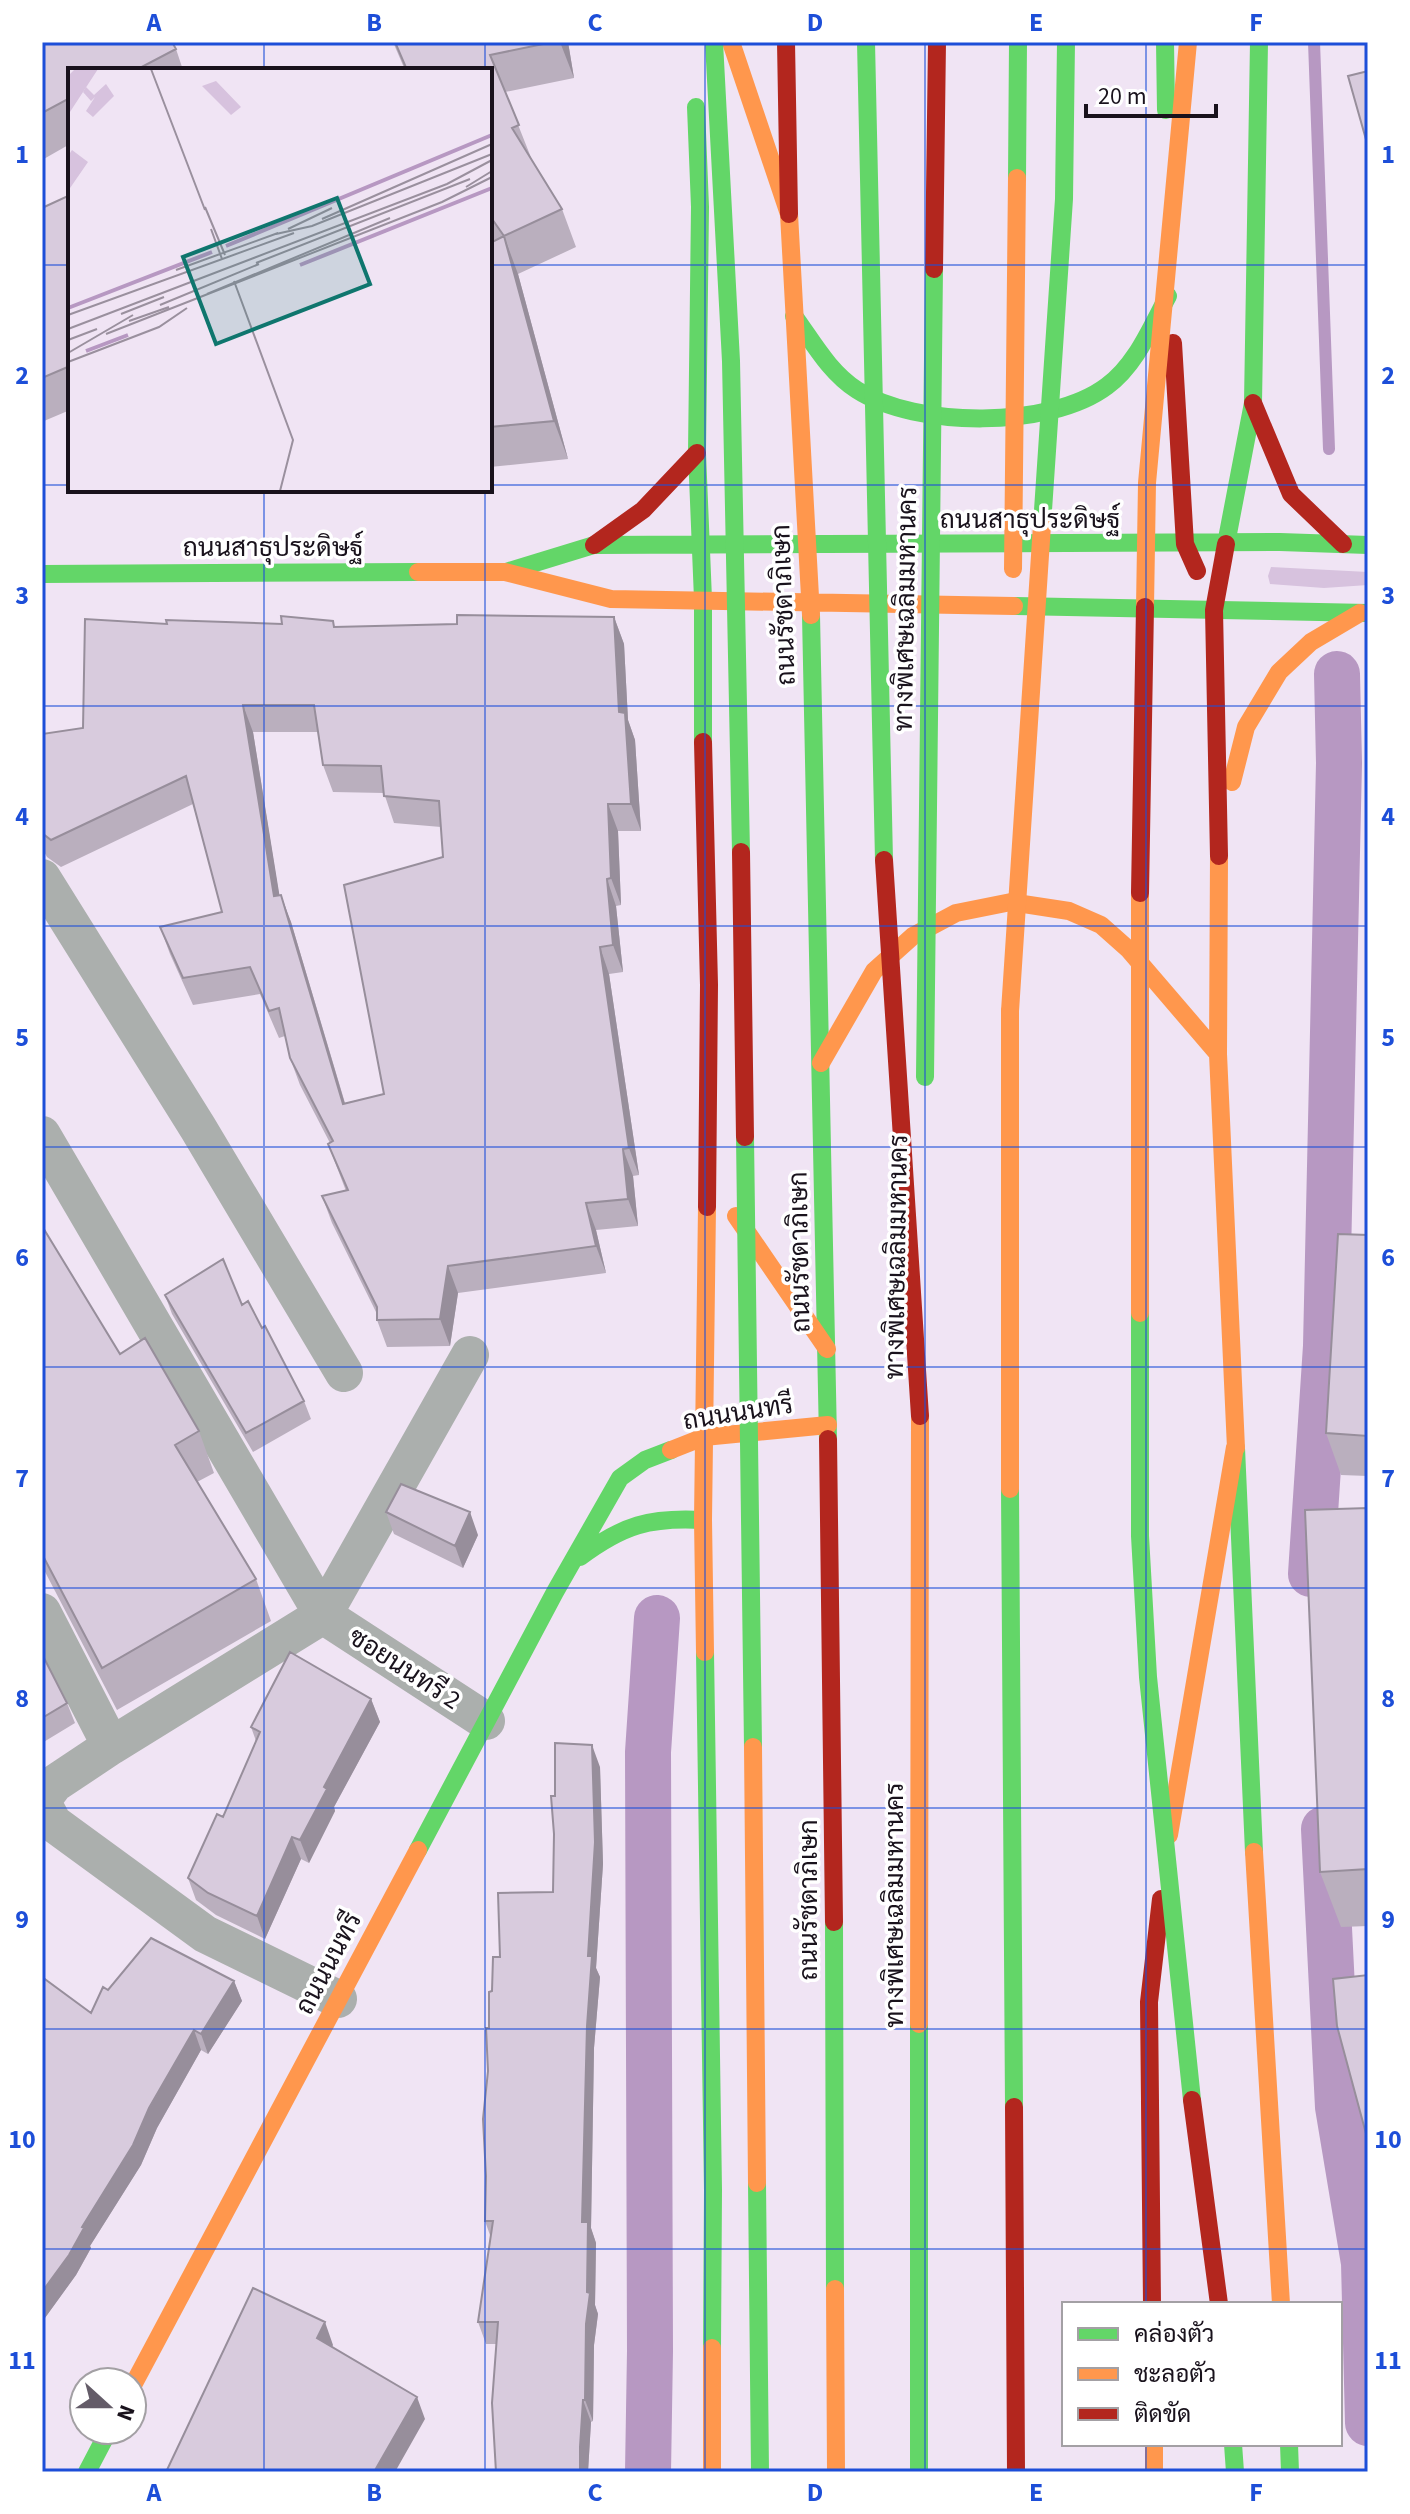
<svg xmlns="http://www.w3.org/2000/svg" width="1410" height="2514" viewBox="0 0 1410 2514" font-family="'Source Sans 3',Sarabun,sans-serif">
<rect width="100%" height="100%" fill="#f0e4f4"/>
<!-- green -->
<path fill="#d7c2de" d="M 1271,567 L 1368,572 L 1368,585 L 1324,588 L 1270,584 L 1268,576 Z"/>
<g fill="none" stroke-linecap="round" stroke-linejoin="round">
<!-- stream -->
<path stroke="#b798c2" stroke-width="12" d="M 1314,42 L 1329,449"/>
<!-- canal -->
<path stroke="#b798c2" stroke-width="46" d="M 1311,1574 L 1326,1346 L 1339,763 L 1337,674
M 1324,1829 L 1338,2107 L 1364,2263 L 1368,2423
M 648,2472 L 650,2351 L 648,1752 L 657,1618"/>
<!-- street -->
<path stroke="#abafad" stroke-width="38" d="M 42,878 L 198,1128 L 344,1373
M 42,1135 L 323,1615 L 486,1721
M 42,1612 L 111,1746
M 42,1800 L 54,1784 L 111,1746 L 323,1615 L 470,1355
M 42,1802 L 53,1823 L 205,1934 L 338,1999"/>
<!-- fast -->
<path stroke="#63d668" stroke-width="18" d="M 1165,42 L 1166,110
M 696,107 L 700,207 L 697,453 L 703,599 L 703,742
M 794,316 C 813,342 829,372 857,390 C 916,428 1050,429 1107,386 C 1136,365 1151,327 1168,296
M 1226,544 L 1253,403 L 1259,42
M 506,572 L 594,545 L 1280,542 L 1368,545
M 42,574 L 418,572
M 1014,606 L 1368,613
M 811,615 L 828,1439
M 1236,1448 L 1254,1852
M 1010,1489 L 1014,2107
M 580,1557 C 623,1525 650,1517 703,1520
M 705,1652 L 713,2190 L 712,2348
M 418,1850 L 555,1592 L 620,1478 L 645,1460 L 671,1450
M 834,1922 L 835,2289
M 757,2183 L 760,2472
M 1233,2444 L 1235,2472
M 1289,2444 L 1290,2472
M 87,2472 L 109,2430
M 919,2472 L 919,2024"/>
<!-- slow -->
<path stroke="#ff974d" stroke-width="18" d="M 731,42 L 789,214 L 811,615
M 418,572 L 505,572 L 611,599 L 1014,606
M 1232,782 L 1246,727 L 1279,672 L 1311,642 L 1360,613
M 1219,856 L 1218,1054 L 1236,1448
M 1010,1011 L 1010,1489
M 821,1063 L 874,971 L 913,936 L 956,913 L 1011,902 L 1069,911 L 1101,925 L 1128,949 L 1218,1054
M 736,1216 L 827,1349
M 671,1450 L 704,1437 L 828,1425
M 705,1652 L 703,1520 L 707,1207
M 1169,1835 L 1235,1447
M 1254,1852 L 1281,2304
M 919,2024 L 920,1416
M 835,2289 L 836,2472
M 132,2387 L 418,1850
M 1154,2444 L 1154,2472
M 712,2472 L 712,2348"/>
<!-- jam -->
<path stroke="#b3261e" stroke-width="18" d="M 786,42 L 789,214
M 1173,343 L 1185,544 L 1197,571
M 1253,403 L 1291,494 L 1343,544
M 594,545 L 643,510 L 697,453
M 703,742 L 709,985 L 707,1207
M 1219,856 L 1214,610 L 1226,544
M 828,1439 L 834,1922
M 1014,2107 L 1016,2472
M 1152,2304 L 1149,2002 L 1161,1899"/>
<!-- fast-bridge -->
<path stroke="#63d668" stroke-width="18" d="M 714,42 L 731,361 L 741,852
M 866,42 L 884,860
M 1017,178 L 1018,42
M 1042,525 L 1064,199 L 1066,42
M 925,1077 L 934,269
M 745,1137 L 753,1747
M 1140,1313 L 1140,1536 L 1148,1677 L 1192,2100"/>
<!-- slow-bridge -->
<path stroke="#ff974d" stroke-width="18" d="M 1013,569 L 1017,178
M 1145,607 L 1147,483 L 1188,42
M 1140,893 L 1140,1313
M 1010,1011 L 1042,525
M 753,1747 L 757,2183"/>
<!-- jam-bridge -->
<path stroke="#b3261e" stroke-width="18" d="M 934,269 L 937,42
M 741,852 L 745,1137
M 884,860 L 920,1416
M 1140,893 L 1145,607
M 1192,2100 L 1219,2304"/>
</g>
<!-- wall -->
<path fill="#baafbe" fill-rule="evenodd" d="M 42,42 L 176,49 L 183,70 L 70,70 L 70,144 L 42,160 Z
M 393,42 L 568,42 L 574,78 L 505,92 L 532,160 L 562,209 L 576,247 L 518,274 L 568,459 L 490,467 L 490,243 L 495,241 L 490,233 L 490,70 L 405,70 Z
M 70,195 L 70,410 L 44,421 L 42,416 L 42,208 Z
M 614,617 L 624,644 L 628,720 L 635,740 L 641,831 L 618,831 L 621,905 L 616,906 L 623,972 L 609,974 L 639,1175 L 633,1176 L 638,1226 L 596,1230 L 606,1273 L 458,1293 L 450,1346 L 387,1347 L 377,1320 L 377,1314 L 332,1223 L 322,1196 L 346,1191 L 328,1144 L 330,1143 L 300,1085 L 290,1058 L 285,1036 L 279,1038 L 260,994 L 193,1005 L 170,954 L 160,927 L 222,912 L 193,804 L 61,867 L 47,857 L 42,848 L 42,734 L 83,728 L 167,624 L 335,627 L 457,624 ZM 253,732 L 318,732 L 323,765 L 333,792 L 384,793 L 394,823 L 441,827 L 443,857 L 384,1094 L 345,1103 L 291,922 L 279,895 Z
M 42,1226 L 120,1354 L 199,1431 L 214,1473 L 197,1482 L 256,1579 L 271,1621 L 117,1710 L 42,1566 Z
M 1368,1235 L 1368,1476 L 1341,1475 L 1326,1433 Z
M 165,1295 L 242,1305 L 262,1328 L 304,1401 L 311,1419 L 253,1452 L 172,1314 Z
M 1368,1508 L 1368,1926 L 1341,1927 L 1320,1872 Z
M 386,1512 L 478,1535 L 463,1568 L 394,1534 Z
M 42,1654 L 67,1703 L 75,1723 L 42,1743 Z
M 371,1699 L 380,1722 L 334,1807 L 335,1811 L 309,1863 L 301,1859 L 265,1939 L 216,1915 L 196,1900 L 188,1878 L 223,1817 L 256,1741 L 251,1727 Z
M 600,1767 L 603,1864 L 596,1968 L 600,1977 L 594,2048 L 591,2228 L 596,2243 L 595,2305 L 598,2314 L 594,2345 L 593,2421 L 591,2422 L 588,2472 L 496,2472 L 497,2344 L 486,2344 L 478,2322 L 491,2238 L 485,2221 L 489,2028 L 492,1991 L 500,1957 L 553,1892 L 555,1796 Z
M 42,1977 L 91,2013 L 108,1990 L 234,1981 L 242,2001 L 208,2054 L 201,2050 L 157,2128 L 141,2165 L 90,2246 L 91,2248 L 76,2275 L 42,2322 Z"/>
<!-- shaded-wall -->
<path fill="#978e9b" d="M 560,42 L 568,42 L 574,78 Z
M 504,236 L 518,274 L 568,459 L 554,421 Z
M 614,617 L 624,644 L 628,720 L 635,740 L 641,831 L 631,804 L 619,712 Z
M 243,705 L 253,732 L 284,923 L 274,896 Z
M 608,804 L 618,831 L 621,905 L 611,878 Z
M 607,879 L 616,906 L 623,972 L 613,945 Z
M 281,895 L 291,922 L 353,1131 L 343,1104 Z
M 600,947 L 609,974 L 639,1175 L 629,1148 Z
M 623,1149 L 633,1176 L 638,1226 L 628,1199 Z
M 586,1203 L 596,1230 L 606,1273 L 596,1246 Z
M 448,1266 L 458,1293 L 450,1346 L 440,1319 Z
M 470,1512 L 478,1535 L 463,1568 L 455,1546 Z
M 371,1699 L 380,1722 L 334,1807 L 335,1811 L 309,1863 L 300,1840 L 324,1787 Z
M 592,1745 L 600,1767 L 603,1864 L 596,1968 L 600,1977 L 594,2048 L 591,2228 L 596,2243 L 595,2305 L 598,2314 L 594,2345 L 593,2421 L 585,2400 L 587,2292 L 582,2222 Z
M 292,1837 L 301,1859 L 265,1939 L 257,1916 Z
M 234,1981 L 242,2001 L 208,2054 L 201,2034 Z
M 194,2030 L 201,2050 L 157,2128 L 141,2165 L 90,2246 L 91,2248 L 76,2275 L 42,2322 L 42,2292 L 82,2227 Z
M 325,2322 L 333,2345 L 326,2361 L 317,2338 Z
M 417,2397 L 425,2419 L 395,2472 L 374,2472 Z
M 583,2400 L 591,2422 L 588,2472 L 580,2472 L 580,2447 Z"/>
<!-- building -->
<path fill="#d8cbdd" stroke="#978e9b" stroke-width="2" fill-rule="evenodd" d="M 42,42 L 172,42 L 176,49 L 136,70 L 70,70 L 70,98 L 42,113 Z
M 395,42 L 553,42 L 490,55 L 519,125 L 512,128 L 562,209 L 504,236 L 490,216 L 490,70 L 407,70 Z
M 1368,71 L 1368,143 L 1367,143 L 1348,76 Z
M 70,195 L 70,366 L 42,378 L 42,208 Z
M 504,236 L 554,421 L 490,427 L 490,243 Z
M 457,615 L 614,617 L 619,712 L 625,713 L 631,804 L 608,804 L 611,878 L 607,879 L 613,945 L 600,947 L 629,1148 L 623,1149 L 628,1199 L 586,1203 L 596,1246 L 448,1266 L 440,1319 L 377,1320 L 377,1307 L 322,1196 L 348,1190 L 328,1144 L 333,1141 L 290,1058 L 279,1008 L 269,1011 L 250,967 L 183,978 L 160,927 L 222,912 L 186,776 L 51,840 L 42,833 L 42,734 L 83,728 L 85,619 L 167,624 L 166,620 L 282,624 L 281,616 L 333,621 L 334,627 L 457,624 ZM 243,705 L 314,705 L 323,765 L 381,766 L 384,796 L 439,801 L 443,857 L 344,885 L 384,1094 L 343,1104 L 281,895 L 274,896 Z
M 42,1226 L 120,1354 L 145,1338 L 199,1431 L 175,1445 L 256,1579 L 102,1668 L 42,1554 Z
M 1338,1234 L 1368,1235 L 1368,1436 L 1326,1433 Z
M 223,1259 L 242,1305 L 248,1301 L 262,1328 L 265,1326 L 304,1401 L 246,1433 L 165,1295 Z
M 401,1484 L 470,1512 L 455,1546 L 386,1512 Z
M 1368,1508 L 1368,1869 L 1320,1872 L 1305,1510 Z
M 290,1652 L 371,1699 L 324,1787 L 327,1789 L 300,1840 L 292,1837 L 257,1916 L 208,1893 L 188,1878 L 217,1814 L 223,1817 L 260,1732 L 251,1727 Z
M 42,1654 L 67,1703 L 42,1718 Z
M 555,1743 L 592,1745 L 595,1842 L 588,1956 L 592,1956 L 587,2026 L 582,2222 L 588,2222 L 587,2292 L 590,2293 L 586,2324 L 585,2400 L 583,2400 L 580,2447 L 580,2472 L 496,2472 L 492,2403 L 498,2322 L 478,2322 L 493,2221 L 485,2221 L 486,2176 L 483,2119 L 488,2071 L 486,2028 L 489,2028 L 489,1992 L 492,1991 L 493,1957 L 500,1957 L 498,1893 L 553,1892 L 554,1834 L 551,1796 L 555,1796 Z
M 151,1938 L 234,1981 L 201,2034 L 194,2030 L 149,2108 L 133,2145 L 82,2227 L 84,2228 L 69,2255 L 42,2292 L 42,1977 L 91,2013 L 103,1987 L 108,1990 Z
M 1368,1975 L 1368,2141 L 1337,2026 L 1333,1979 Z
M 253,2288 L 325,2322 L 317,2338 L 417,2397 L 374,2472 L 166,2472 Z"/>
<!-- grid -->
<path fill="none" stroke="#1d4ed8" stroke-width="2" stroke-opacity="0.55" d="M 264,42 L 264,70M 485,42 L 485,70M 705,42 L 705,2472M 925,42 L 925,2472M 1146,42 L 1146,2304M 42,265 L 70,265M 490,265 L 1368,265M 42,485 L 70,485M 490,485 L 1368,485M 264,490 L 264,2472M 485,490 L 485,2472M 42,706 L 1368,706M 42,926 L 1368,926M 42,1147 L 1368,1147M 42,1367 L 1368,1367M 42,1588 L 1368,1588M 42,1808 L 1368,1808M 42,2029 L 1368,2029M 42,2249 L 1368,2249M 1146,2444 L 1146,2472"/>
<g text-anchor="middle" stroke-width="7" stroke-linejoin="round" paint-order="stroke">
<!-- street labels -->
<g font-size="26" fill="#19121c" stroke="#fff">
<text x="1030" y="528">ถนนสาธุประดิษฐ์</text>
<text x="273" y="556">ถนนสาธุประดิษฐ์</text>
<text transform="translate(783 605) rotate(-92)" y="9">ถนนรัชดาภิเษก</text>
<text transform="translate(905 609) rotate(-89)" y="9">ทางพิเศษเฉลิมมหานคร</text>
<text transform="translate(799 1252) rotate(-91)" y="9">ถนนรัชดาภิเษก</text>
<text transform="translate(896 1257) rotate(-89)" y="9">ทางพิเศษเฉลิมมหานคร</text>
<text transform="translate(738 1412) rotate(-9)" y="9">ถนนนนทรี</text>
<text transform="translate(405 1668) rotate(33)" y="9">ซอยนนทรี 2</text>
<text transform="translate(808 1900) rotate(-90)" y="9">ถนนรัชดาภิเษก</text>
<text transform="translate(894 1905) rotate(-90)" y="9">ทางพิเศษเฉลิมมหานคร</text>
<text transform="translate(328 1963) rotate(-62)" y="9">ถนนนนทรี</text>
</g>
</g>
<!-- overview -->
<g transform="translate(68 68)">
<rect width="424" height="424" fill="#f0e4f4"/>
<path d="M 7,1 L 30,1 L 0,47 L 0,8 ZM 4,82 L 20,94 L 0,123 L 0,88 Z" fill="#d7c2de"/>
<path d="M 148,13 L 173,39 L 163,47 L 134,18 ZM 38,16 L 46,28 L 25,49 L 18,43 L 27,29 L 23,33 L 15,24 L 18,19 L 26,27 Z" fill="#d7c2de"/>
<path fill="none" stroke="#b798c2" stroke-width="4" d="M 158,178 L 424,67M 232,197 L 424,120M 0,240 L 144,184M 18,283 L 60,267"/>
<path fill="none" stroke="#9a909e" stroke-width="2" d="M 83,1 L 137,142M 398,119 L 424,103M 137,139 L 157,187M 254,151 L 424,76M 143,161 L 154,191M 220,161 L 264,140M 208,166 L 244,158 L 424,86M 188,195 L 402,111M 108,202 L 210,165M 166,213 L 225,372 L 212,423M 139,226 L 322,150M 92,237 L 191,196M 53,246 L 96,229M 0,247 L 226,165M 61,253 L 101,239M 0,261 L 379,116 L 424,92M 38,266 L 374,134 L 424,109M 0,272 L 29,261M 0,285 L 65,247M 0,294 L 91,259 L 119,240"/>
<path fill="#0f766e" fill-opacity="0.15" stroke="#0f766e" stroke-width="4" d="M 269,130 L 302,216 L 148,276 L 115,189 Z"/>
<rect width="424" height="424" fill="none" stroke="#19121c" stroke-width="4"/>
</g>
<!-- border -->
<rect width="1410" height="2514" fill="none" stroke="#ffffff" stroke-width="88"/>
<!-- legend -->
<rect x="1062" y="2302" width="280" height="144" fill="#ffffff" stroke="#a3a0a4" stroke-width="2"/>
<rect x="1078" y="2328" width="40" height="12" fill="#63d668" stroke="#a3a0a4" stroke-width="2"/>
<text x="1134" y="2342" font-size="24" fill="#19121c">คล่องตัว</text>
<rect x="1078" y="2368" width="40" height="12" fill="#ff974d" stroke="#a3a0a4" stroke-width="2"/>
<text x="1134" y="2382" font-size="24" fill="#19121c">ชะลอตัว</text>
<rect x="1078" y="2408" width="40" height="12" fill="#b3261e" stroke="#a3a0a4" stroke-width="2"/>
<text x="1134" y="2422" font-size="24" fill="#19121c">ติดขัด</text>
<!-- north arrow -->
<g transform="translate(108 2406) rotate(111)"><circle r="38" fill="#ffffff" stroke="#a3a0a4" stroke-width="2"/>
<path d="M0-6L14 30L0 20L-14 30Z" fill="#645c68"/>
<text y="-12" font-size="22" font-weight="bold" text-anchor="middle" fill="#19121c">N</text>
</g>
<!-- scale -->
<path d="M1086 104v12h130v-12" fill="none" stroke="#19121c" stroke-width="4"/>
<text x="1098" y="104" font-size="24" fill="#19121c" stroke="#ffffff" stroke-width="6" paint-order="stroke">20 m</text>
<rect x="44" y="44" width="1322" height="2426" fill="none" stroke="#1d4ed8" stroke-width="3"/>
<g font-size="26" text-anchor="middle" font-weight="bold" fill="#1d4ed8">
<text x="154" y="31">A</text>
<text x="374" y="31">B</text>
<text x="595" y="31">C</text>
<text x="815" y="31">D</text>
<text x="1036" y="31">E</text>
<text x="1256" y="31">F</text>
<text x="22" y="163">1</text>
<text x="1388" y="163">1</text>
<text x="22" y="384">2</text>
<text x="1388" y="384">2</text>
<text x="22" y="604">3</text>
<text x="1388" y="604">3</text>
<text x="22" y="825">4</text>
<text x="1388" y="825">4</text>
<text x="22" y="1046">5</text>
<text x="1388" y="1046">5</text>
<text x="22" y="1266">6</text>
<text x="1388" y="1266">6</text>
<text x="22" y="1487">7</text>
<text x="1388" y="1487">7</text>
<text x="22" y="1707">8</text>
<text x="1388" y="1707">8</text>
<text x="22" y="1928">9</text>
<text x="1388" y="1928">9</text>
<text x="22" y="2148">10</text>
<text x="1388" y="2148">10</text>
<text x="22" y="2369">11</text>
<text x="1388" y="2369">11</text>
<text x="154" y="2501">A</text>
<text x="374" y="2501">B</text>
<text x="595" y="2501">C</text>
<text x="815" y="2501">D</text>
<text x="1036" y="2501">E</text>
<text x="1256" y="2501">F</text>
</g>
</svg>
